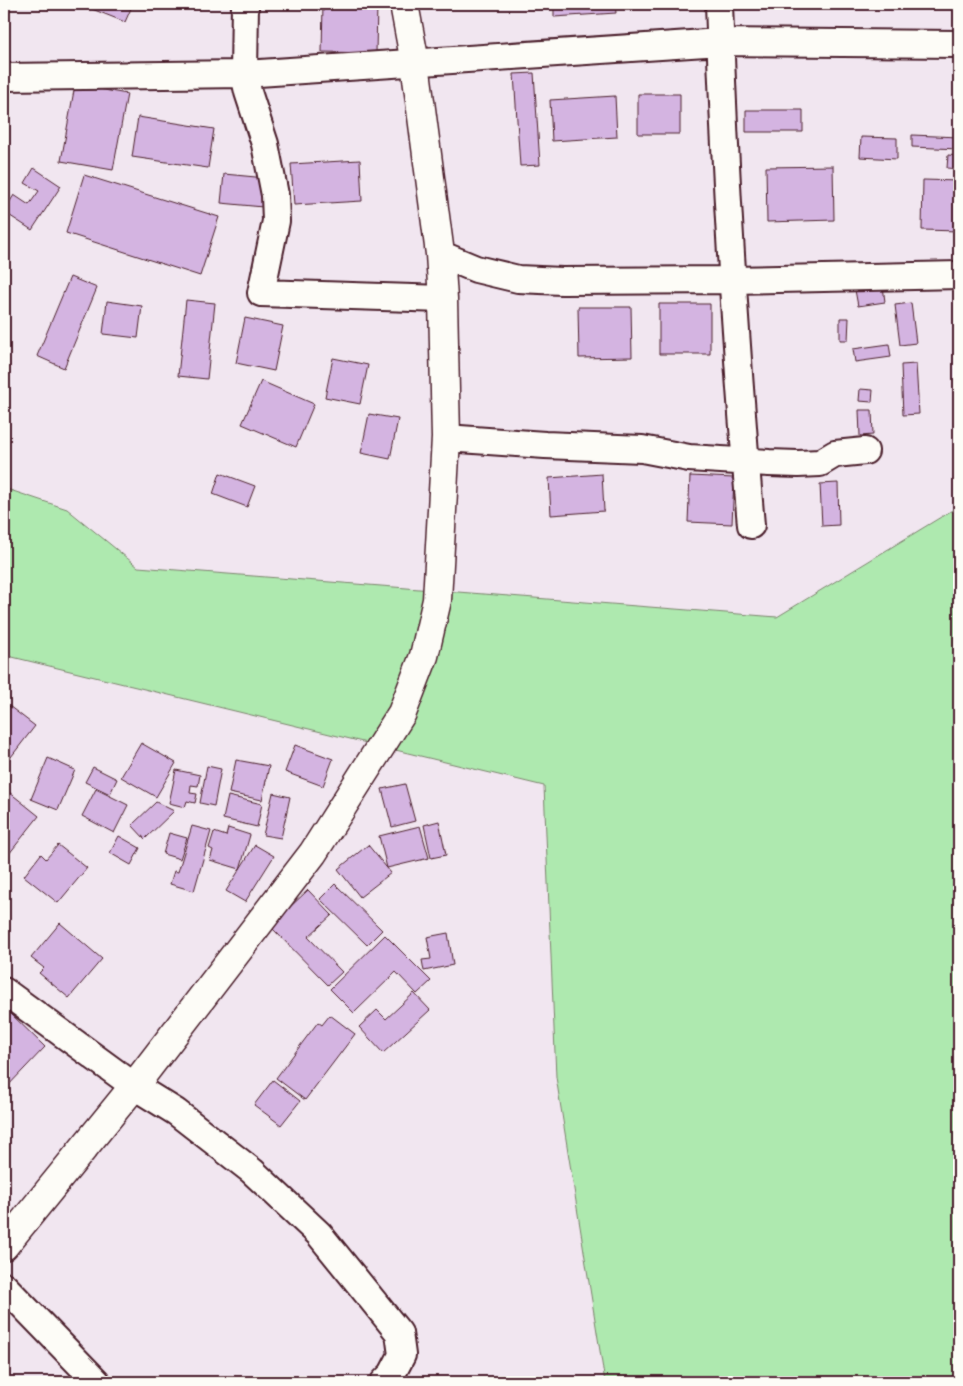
<svg xmlns="http://www.w3.org/2000/svg" width="963" height="1386" viewBox="0 0 963 1386" font-family="Sriracha,sans-serif">
<rect width="100%" height="100%" fill="#f1e6f0"/>
<filter id="ink" filterUnits="userSpaceOnUse"><feTurbulence type="fractalNoise" baseFrequency=".02" numOctaves="2"/><feDisplacementMap in="SourceGraphic" scale="10" xChannelSelector="R" yChannelSelector="G"/><feConvolveMatrix kernelMatrix="1 2 1 2 8 2 1 2 1" color-interpolation-filters="sRGB"/></filter>
<g filter="url(#ink)">
<!-- green -->
<path fill="#aee9af" stroke="#7c846d" d="M 4,488 L 67,509 L 138,567 L 777,617 L 959,506 L 959,1382 L 605,1382 L 556,1077 L 544,786 L 4,655 Z"/>
<!-- building -->
<path fill="#d4b4e1" stroke="#4a1f2b" d="M 94,4 L 133,4 L 125,22 L 92,9 Z
M 323,4 L 377,4 L 376,53 L 322,52 Z
M 554,4 L 615,4 L 616,13 L 554,17 Z
M 534,73 L 540,165 L 520,166 L 514,74 Z
M 75,85 L 127,94 L 113,170 L 61,161 Z
M 638,94 L 680,94 L 680,134 L 638,134 Z
M 615,96 L 617,137 L 552,141 L 550,100 Z
M 746,110 L 803,110 L 803,132 L 746,132 Z
M 138,117 L 214,129 L 208,168 L 132,157 Z
M 912,135 L 959,137 L 959,149 L 912,147 Z
M 861,137 L 897,138 L 897,159 L 860,157 Z
M 948,155 L 959,156 L 959,169 L 947,168 Z
M 360,160 L 362,201 L 294,205 L 291,164 Z
M 833,166 L 834,220 L 767,222 L 766,167 Z
M 34,168 L 61,186 L 32,230 L 4,212 L 4,211 L 14,195 L 29,205 L 39,191 L 25,183 Z
M 224,174 L 266,178 L 263,207 L 221,203 Z
M 84,175 L 219,217 L 200,276 L 66,233 Z
M 923,180 L 959,181 L 959,231 L 922,230 Z
M 70,277 L 97,288 L 64,368 L 37,356 Z
M 883,286 L 885,302 L 858,306 L 855,290 Z
M 186,300 L 215,303 L 207,379 L 178,376 Z
M 107,301 L 142,306 L 138,338 L 103,334 Z
M 911,303 L 916,343 L 900,345 L 895,305 Z
M 659,304 L 710,304 L 710,354 L 659,354 Z
M 578,307 L 631,307 L 632,357 L 579,358 Z
M 245,318 L 283,326 L 274,371 L 236,363 Z
M 840,318 L 849,318 L 848,340 L 840,340 Z
M 889,344 L 891,357 L 855,362 L 853,349 Z
M 333,358 L 368,365 L 360,404 L 325,397 Z
M 916,364 L 919,414 L 903,415 L 901,365 Z
M 261,381 L 314,404 L 296,447 L 242,424 Z
M 860,389 L 873,390 L 872,402 L 859,401 Z
M 859,410 L 872,410 L 873,435 L 860,436 Z
M 369,414 L 398,419 L 390,459 L 361,453 Z
M 220,473 L 255,486 L 247,507 L 213,494 Z
M 602,474 L 604,511 L 551,515 L 549,478 Z
M 690,476 L 734,478 L 732,524 L 688,522 Z
M 838,483 L 839,525 L 822,526 L 820,484 Z
M 9,706 L 35,726 L 4,766 L 4,713 Z
M 141,743 L 176,763 L 156,797 L 121,777 Z
M 295,745 L 333,759 L 323,786 L 285,772 Z
M 48,758 L 75,770 L 58,810 L 31,799 Z
M 236,760 L 269,766 L 262,800 L 229,793 Z
M 207,766 L 221,769 L 214,806 L 200,803 Z
M 93,767 L 117,779 L 110,794 L 85,782 Z
M 176,770 L 200,775 L 198,786 L 191,785 L 190,793 L 197,794 L 195,803 L 187,801 L 185,807 L 169,803 Z
M 405,784 L 415,821 L 392,827 L 382,789 Z
M 96,789 L 128,805 L 114,833 L 82,816 Z
M 9,792 L 39,816 L 5,859 L 4,798 Z
M 273,793 L 290,797 L 281,838 L 263,835 Z
M 228,796 L 262,804 L 257,827 L 223,819 Z
M 156,802 L 174,811 L 145,839 L 132,825 Z
M 439,821 L 446,855 L 431,858 L 424,825 Z
M 192,826 L 211,831 L 194,891 L 170,884 L 174,871 L 178,872 Z
M 420,826 L 429,858 L 387,868 L 379,836 Z
M 228,828 L 250,835 L 240,869 L 210,860 L 213,850 L 209,848 L 214,832 L 226,836 Z
M 169,833 L 187,838 L 180,859 L 163,854 Z
M 119,836 L 140,848 L 131,865 L 110,853 Z
M 58,845 L 87,868 L 58,903 L 24,876 L 41,854 L 46,859 Z
M 255,845 L 274,856 L 245,902 L 226,891 Z
M 368,845 L 391,873 L 360,897 L 338,869 Z
M 335,884 L 382,930 L 367,945 L 320,899 Z
M 308,890 L 332,915 L 308,937 L 342,972 L 328,985 L 270,926 Z
M 60,923 L 102,959 L 69,998 L 39,973 L 44,968 L 31,958 Z
M 448,933 L 453,965 L 424,971 L 422,960 L 431,959 L 427,937 Z
M 385,935 L 431,981 L 417,994 L 396,972 L 354,1013 L 330,989 Z
M 414,993 L 430,1010 L 383,1053 L 359,1027 L 377,1010 L 386,1019 Z
M 4,1007 L 45,1047 L 4,1090 Z
M 330,1015 L 355,1034 L 305,1100 L 276,1078 L 318,1022 L 322,1025 Z
M 273,1080 L 300,1101 L 281,1125 L 254,1105 Z"/>
<g fill="none" stroke-linecap="round" stroke-linejoin="round">
<defs>
<path id="minor" d="M 245,4 L 244,74 L 248,92 L 265,144 L 275,195 L 276,221 L 261,293 L 443,299
M 719,4 C 725,178 736,352 751,525
M 4,77 L 244,74 L 720,42 L 959,44
M 440,254 L 476,269 L 518,279 L 562,281 L 732,280 L 959,275
M 446,438 L 545,445 L 642,449 L 689,458 L 769,463 L 798,464 L 820,463 L 835,454 L 865,451
M 4,991 L 134,1086 L 176,1112 L 252,1171 L 319,1234 L 399,1333 L 402,1355 L 392,1374 L 384,1382
M 4,1286 L 97,1382"/>
<path id="tertiary" d="M 4,1246 L 134,1086 L 313,853 L 402,713 L 424,656 L 437,600 L 446,438 L 443,299 L 440,254 L 415,63 L 404,4"/>
</defs>
<!-- minor casing -->
<use href="#minor" stroke="#4a1f2b" stroke-width="30"/>
<!-- tertiary casing -->
<use href="#tertiary" stroke="#4a1f2b" stroke-width="31"/>
<!-- minor -->
<use href="#minor" stroke="#fdfcf7" stroke-width="26"/>
<!-- tertiary -->
<use href="#tertiary" stroke="#fdfcf7" stroke-width="28"/>
</g>
</g>
<!-- margin -->
<rect width="963" height="1386" fill="none" stroke="#fdfcf7" stroke-width="20"/>
<rect x="10" y="10" width="943" height="1366" fill="none" stroke="#4a1f2b" stroke-width="2" filter="url(#ink)"/>
</svg>
